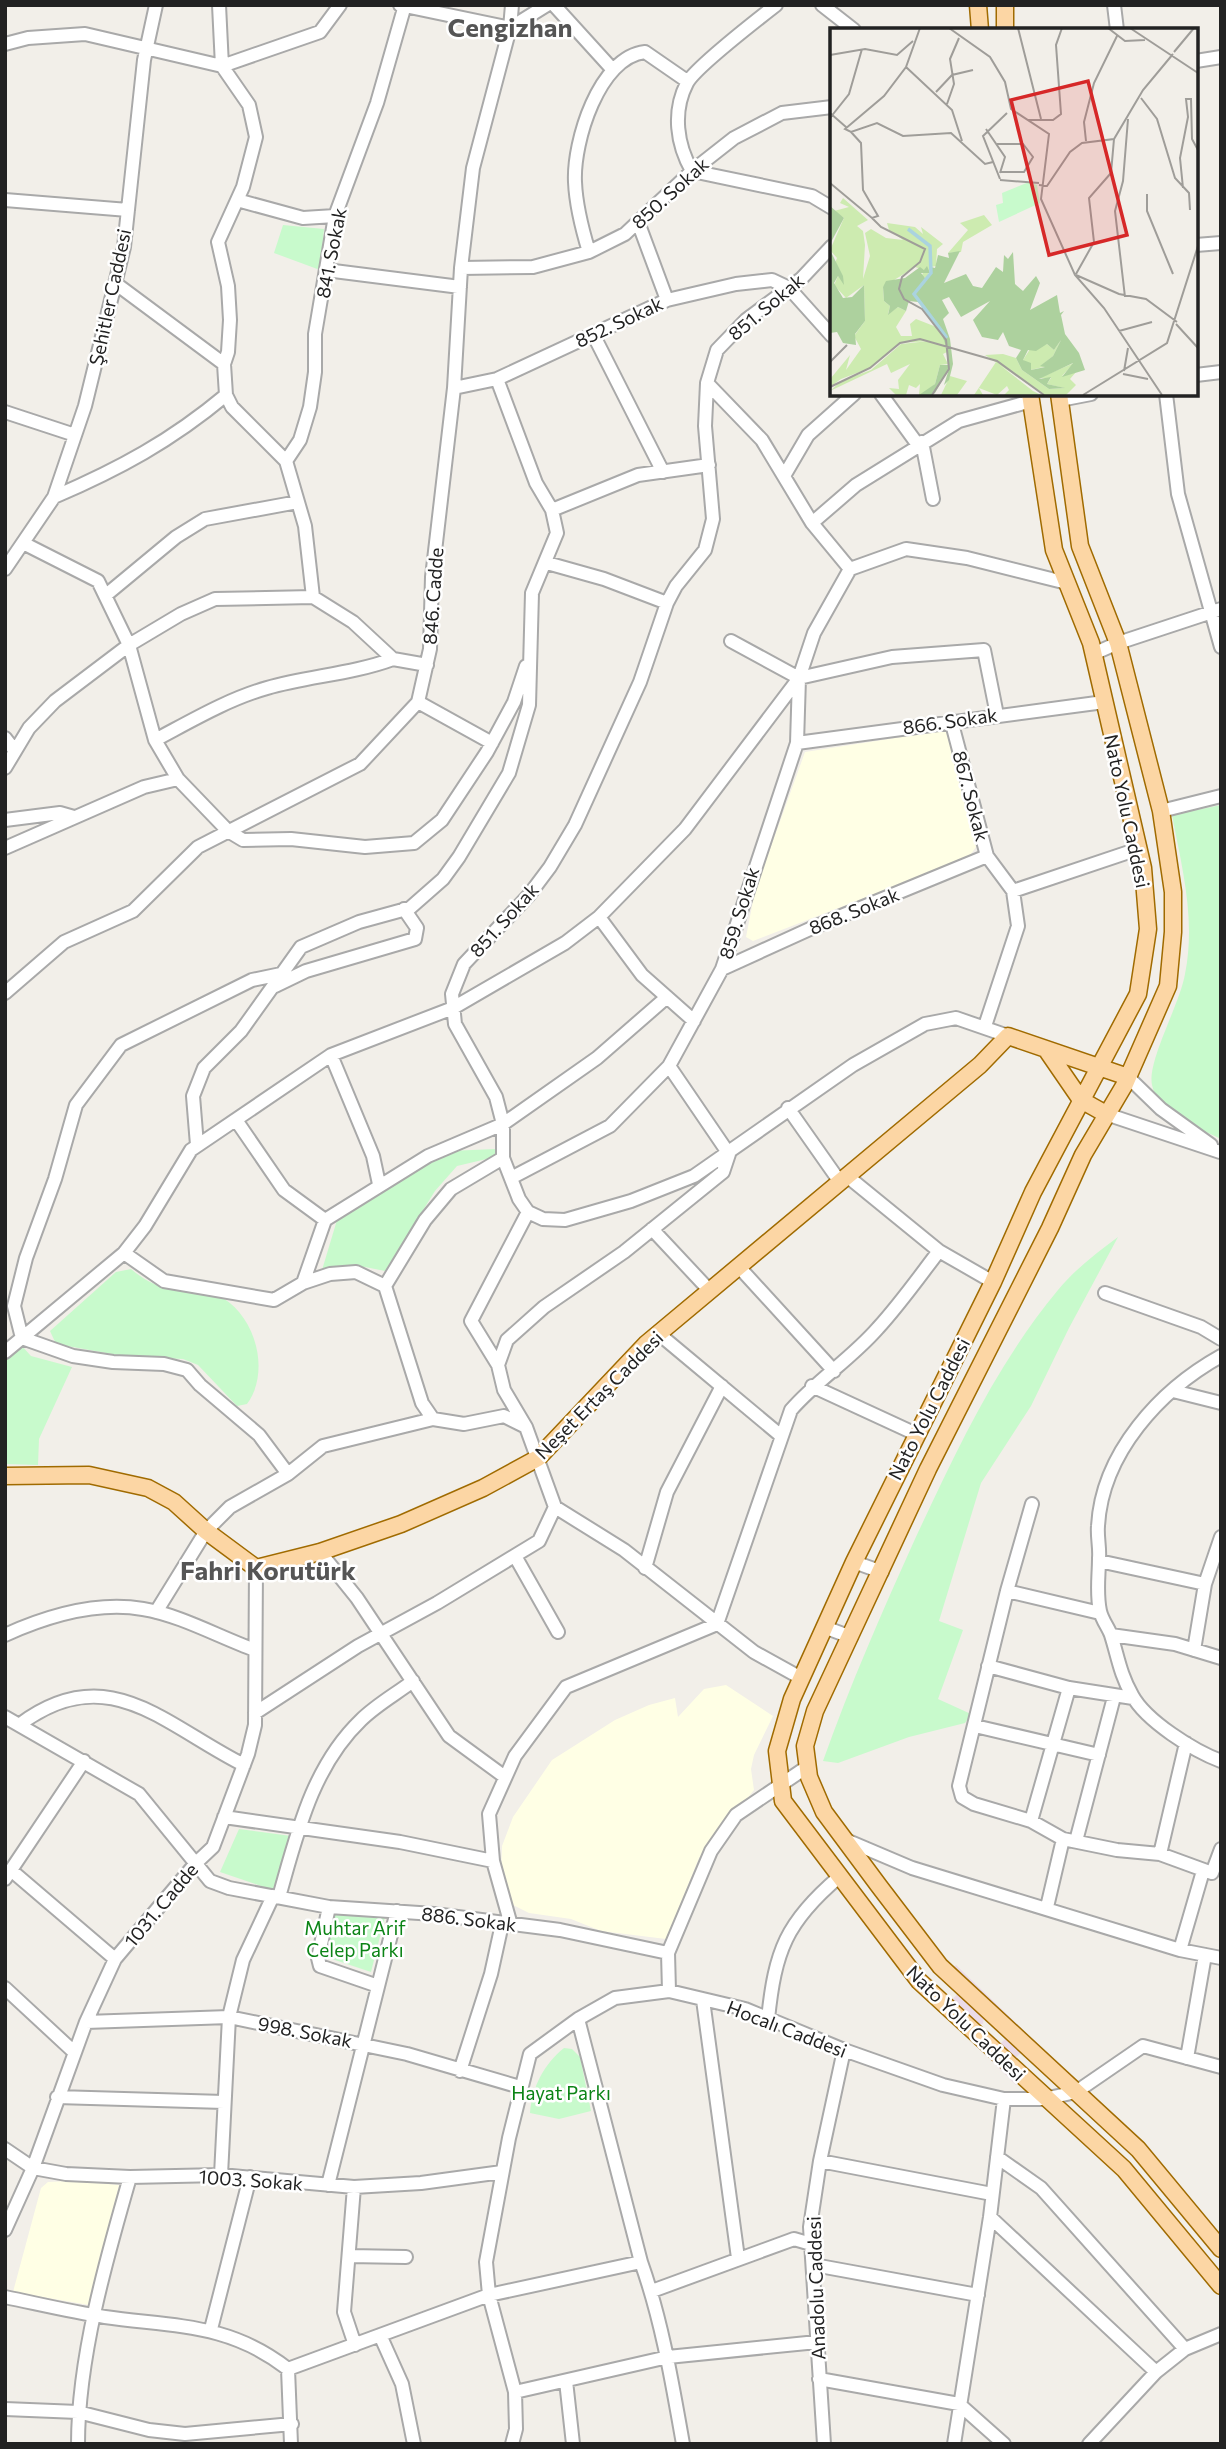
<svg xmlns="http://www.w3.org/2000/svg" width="1226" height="2449" viewBox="0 0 1226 2449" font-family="Commissioner,sans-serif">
<rect width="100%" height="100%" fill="#f2efe9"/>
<!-- industrial -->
<path fill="#ebdbe8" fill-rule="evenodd" d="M 956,1965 L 1047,2053 L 1042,2059 L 1020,2037 L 1012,2044 L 1021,2053 L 1014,2059 L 1005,2051 L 998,2058 L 1021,2080 L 1016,2085 L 925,1996 L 930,1991 L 953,2014 L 959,2007 L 952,2000 L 958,1993 L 966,2000 L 974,1992 L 951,1970 ZM 981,1999 L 1013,2031 L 992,2052 L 959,2020 L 966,2013 L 973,2024 L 983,2024 L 984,2015 L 973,2007 Z"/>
<!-- education -->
<path fill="#ffffe5" d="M 947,730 L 976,847 L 968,858 L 753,941 L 746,937 L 755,891 L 805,752 Z
M 726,1685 L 773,1716 L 754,1755 L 751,1769 L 754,1790 L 699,1858 L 666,1939 L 601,1931 L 571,1919 L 529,1913 L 511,1904 L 501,1878 L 502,1846 L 513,1817 L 552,1760 L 615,1720 L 649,1705 L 675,1698 L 678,1717 L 704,1689 Z
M 70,2181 L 119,2185 L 89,2305 L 13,2292 L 41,2188 L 48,2182 Z"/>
<!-- park -->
<path fill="#c8facc" d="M 283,225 L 324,229 L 320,270 L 274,253 Z
M 1221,805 L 1221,1139 C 1197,1127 1158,1115 1152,1085 C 1147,1061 1180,1004 1185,974 C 1196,919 1182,868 1172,815 Z
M 495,1149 L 495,1157 L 457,1166 L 435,1191 L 385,1271 L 365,1267 L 322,1270 L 337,1220 L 349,1211 L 449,1151 Z
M 1118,1237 L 1069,1328 L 1031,1406 L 981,1483 L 939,1621 L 963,1630 L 938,1699 L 971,1714 L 965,1723 L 909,1737 L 838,1763 L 823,1761 C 850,1685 882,1612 915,1539 C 955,1453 997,1363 1058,1290 C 1075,1269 1097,1253 1118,1237 Z
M 131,1269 C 153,1288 173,1291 202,1294 C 208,1295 218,1295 223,1298 C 257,1319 270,1373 247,1404 L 237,1406 L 198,1365 L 183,1359 L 123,1356 L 56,1344 L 50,1331 L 116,1272 Z
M 21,1345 L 31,1356 L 72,1367 L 39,1439 L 38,1465 L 5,1464 L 5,1359 Z
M 239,1829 L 291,1836 L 273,1890 L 220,1872 Z
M 336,1911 L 385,1917 L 371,1972 L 326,1957 Z
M 564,2048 L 572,2049 L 580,2057 L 591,2111 L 559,2119 L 530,2113 C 532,2087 544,2064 564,2048 Z"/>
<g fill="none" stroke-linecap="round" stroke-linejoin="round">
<defs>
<path id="minor" d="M 219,5 L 222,66 L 249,105 L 256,137 L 243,187 L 218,242 L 228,286 L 230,320 L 228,352 L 224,364 L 226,395 L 232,407 L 286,461 L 305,526 L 313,597
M 400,5 L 510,28 L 512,5
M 554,5 L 613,70
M 776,5 C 758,19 695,68 687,83 C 672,112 677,145 692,171 L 812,196 L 832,208
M 822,5 L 854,30
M 1114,5 L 1117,30
M 5,44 L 28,38 L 85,34 L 222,66 L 320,32 L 340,5
M 1196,61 L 1221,57
M 5,200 L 128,210
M 237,200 L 303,218 L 335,216
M 638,222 L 667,300
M 1196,245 L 1221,243
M 832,246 L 801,279 L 746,320 L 717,350 L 707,383 L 705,426 L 713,519 L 705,550 L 676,586 L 667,603 L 640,682 L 575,825 L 550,867 L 529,895 L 464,964 L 452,994 L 455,1024 L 496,1097 L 503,1124 L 503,1158 L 519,1199 L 528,1212 L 543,1219 L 565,1220 L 631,1201 L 694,1176 L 853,1065 L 925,1024 L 956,1018 L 1008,1036
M 589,252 C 582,229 576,206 575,182 C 573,142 599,57 645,52 L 687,81
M 461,268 L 533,267 L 589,252 L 625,234 L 692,171 L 734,138 L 782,113 L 832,107
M 326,270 L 460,287
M 115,283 L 224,364
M 593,334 L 663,472
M 1196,375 L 1221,372
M 454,388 L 497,379 L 667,300 L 736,284 L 772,280 L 789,288 L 832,336
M 881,394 L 918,445
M 1166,394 L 1178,494 L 1221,647
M 1060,400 L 1091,394
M 5,412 L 75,435
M 922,442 L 933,499
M 286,461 L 300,440 L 310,407 L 315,372 L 315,334 L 335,216 L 377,103 L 405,5
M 784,476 L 808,435 L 854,394
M 54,497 C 119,469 171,441 226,395
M 552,510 L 638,475 L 709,465
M 812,523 L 856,485 L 959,421 L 1031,401
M 23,543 L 98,581 L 129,645 L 155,740 L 178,779 L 228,831 L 243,840 L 291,839 L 365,847 L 414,843 L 442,820 L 487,752 L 514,702 L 526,666
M 547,563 L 604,579 L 667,603
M 5,569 L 54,497 L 85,406 L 124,247 L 144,60 L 156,5
M 850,569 L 906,549 L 967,558 L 1067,583
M 106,595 L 176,537 L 205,519 L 298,502
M 731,641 L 799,678
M 1093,654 L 1118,643 L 1221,609
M 418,702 L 492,743
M 951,720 L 987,856 L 1013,891 L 1018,926 L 985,1026
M 5,738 L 15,751
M 155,740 C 191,721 228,699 267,688 C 309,676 352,674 393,659
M 797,743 L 1104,702
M 5,768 L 29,728 L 55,701 L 129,645 L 181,614 L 215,599 L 313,597 L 353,622 L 393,659 L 427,665
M 1161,811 L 1221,796
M 5,820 L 60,813 L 74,817
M 5,848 L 144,787 L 178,779
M 1013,891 L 1138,849
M 599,917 L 642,975 L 694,1021
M 722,969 L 812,928 L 987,856
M 275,986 L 306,971 L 415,939 L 417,928 L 404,909
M 5,993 L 64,942 L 133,911 L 198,847 L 360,764 L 418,702 L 430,649 L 432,577 L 454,388 L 461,268 L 473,168 L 510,28 L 547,5
M 331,1055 L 373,1156 L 379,1184
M 669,1066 L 729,1154 L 723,1172 L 624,1252 L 544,1307 L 507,1340 L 498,1365 L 504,1390 L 526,1427 L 555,1507 L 624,1550 L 754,1652 L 801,1678
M 1128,1077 L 1161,1109 L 1211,1145
M 788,1108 L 840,1182
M 1106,1114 L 1220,1152
M 236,1120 L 284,1190 L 325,1220
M 197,1145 L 193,1096 L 204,1068 L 241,1031 L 301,947 L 359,922 L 410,908 L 443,879 L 459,857 L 509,773 L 529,705 L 532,593 L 557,533 L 552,510 L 536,483 L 497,379
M 511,1178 L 610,1126 L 669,1066 L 722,969 L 797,743 L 799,678 L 814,633 L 850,569 L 812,523 L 762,440 L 707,383
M 652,1229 L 710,1291
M 939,1251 L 993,1282
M 124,1253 L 164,1281 L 274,1300 L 303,1283 L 330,1274 L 356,1272 L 385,1286
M 739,1267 L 834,1371
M 303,1283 L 325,1220 L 428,1156 L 503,1124 L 597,1058 L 667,997
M 1105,1293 L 1201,1327 L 1221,1339
M 659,1334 L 780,1435
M 22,1338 L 14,1306 L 26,1258 L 55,1179 L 76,1105 L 121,1045 L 252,980 L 281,974
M 22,1338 L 73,1356 L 113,1362 L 164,1364 L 187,1370 L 200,1385 L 259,1435 L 288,1474
M 5,1352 L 124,1253 L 145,1226 L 191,1150 L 331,1055 L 453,1008 L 565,943 L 599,917 L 685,829 L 799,678 L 892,657 L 984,650 L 997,715
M 1221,1356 C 1160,1390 1102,1453 1098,1526 C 1097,1537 1100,1548 1099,1558 C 1099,1576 1096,1593 1100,1611 C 1102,1620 1108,1627 1111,1635 C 1118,1657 1120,1674 1132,1695 C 1146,1721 1194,1751 1221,1761
M 498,1365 L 471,1321 L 528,1212
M 812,1386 L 916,1434
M 1173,1391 L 1221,1403
M 433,1419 L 422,1403 L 385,1286 L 425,1220 L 451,1189 L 503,1158
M 320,1552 L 357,1598 L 449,1736 L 505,1777
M 515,1556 L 558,1632
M 1099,1561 L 1205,1584
M 854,1562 L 882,1572
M 645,1568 L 667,1492 L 722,1386
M 1007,1591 L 1032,1504
M 156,1612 L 206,1531 L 230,1507 L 288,1474 L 323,1446 L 433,1419 L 464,1424 L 504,1416 L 526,1427
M 1100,1613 L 1007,1591 L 959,1786 L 962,1797 L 974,1804 L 1031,1821 L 1063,1839 L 1117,1850 L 1160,1854 L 1212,1873 L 1221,1849
M 824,1627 L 851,1637
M 5,1635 C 47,1616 96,1601 143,1609 C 180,1615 219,1637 255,1650
M 1111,1635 L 1175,1644 L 1221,1658
M 1194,1650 L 1205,1584 L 1221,1537
M 988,1666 L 1069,1688 L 1133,1698
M 255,1713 L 358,1646 L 437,1603 L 539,1541 L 555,1507
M 5,1717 L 139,1794 L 210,1881 L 229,1888 L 329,1907 L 434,1914 L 560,1930 L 668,1953
M 19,1725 C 108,1658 164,1725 244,1765
M 975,1726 L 1099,1755
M 224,1817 L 400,1842 L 493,1861
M 1031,1821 L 1069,1688
M 846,1840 L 912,1868 L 1180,1950 L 1221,1958
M 1076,1841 L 1114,1697
M 1160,1854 L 1186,1743
M 12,1871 L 115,1959
M 5,1879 L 84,1761
M 279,1897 C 297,1834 312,1767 361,1720 C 376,1705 396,1694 413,1681
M 329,1907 L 318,1958 L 320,1966 L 378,1986
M 1047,1907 L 1063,1839
M 511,1925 L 493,1861 L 489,1814 L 515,1756 L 566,1687 L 717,1624 L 791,1410 C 817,1380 851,1359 878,1328 C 900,1304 919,1277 939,1251 L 847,1176
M 1180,1950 L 1203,1871
M 5,1988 L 74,2052
M 669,1991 L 668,1953 L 711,1851 L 736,1815 L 807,1767
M 703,2000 L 738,2258
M 578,2019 L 641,2262 C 662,2321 672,2382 683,2444
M 768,2019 C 775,1951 786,1922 839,1877
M 86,2022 L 229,2017 L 407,2054 L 520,2087
M 1187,2058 L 1205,1955
M 460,2071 L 491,1974 L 502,1924
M 57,2097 L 224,2102
M 5,2149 L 33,2168 L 66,2174 L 130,2177 L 221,2175 L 354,2187 L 421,2183 L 502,2172
M 997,2157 L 1041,2188 L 1185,2349
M 820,2161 L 992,2194
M 221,2175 L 229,2017 L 243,1960 L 273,1896
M 328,2185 L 397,1911
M 354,2187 L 344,2312 L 355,2345
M 990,2217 L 1156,2372
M 5,2230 L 33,2168 L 86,2022 L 115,1959 L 196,1863 L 213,1847 L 248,1754 L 255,1725 L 256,1568
M 349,2256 L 406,2257
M 814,2265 L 978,2295
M 652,2291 L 794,2239 L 811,2244
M 5,2297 C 39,2304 72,2312 105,2317 C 176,2327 229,2323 288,2369 L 291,2444
M 211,2329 L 250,2177
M 380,2335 L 402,2384 L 414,2444
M 288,2369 L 489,2295 L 641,2262
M 819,2379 L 959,2404 L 1004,2444
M 566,2381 L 573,2444
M 515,2392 L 668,2357 L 817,2342
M 5,2409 L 78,2412 L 149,2430 L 185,2434 L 292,2424
M 78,2444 C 78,2358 106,2260 130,2177
M 512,2444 L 516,2429 L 515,2392 L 489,2295 L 486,2262 L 509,2138 L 530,2054 L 578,2019 L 615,1998 L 669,1991 L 745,2009 L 844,2050 L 943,2085 L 1004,2099 L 1044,2099 L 1076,2092 L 1143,2046 L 1221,2067
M 824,2444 L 810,2227 L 820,2161 L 844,2050
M 954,2444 L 990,2217 L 1004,2099
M 1089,2444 L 1156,2372 L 1185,2349 L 1221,2334"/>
<path id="major" d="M 978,5 L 980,30
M 1005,5 L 1005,30
M 1030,394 L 1054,550 L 1091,643 L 1143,868 L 1148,929 L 1138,994 L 1033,1192 L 993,1282 L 854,1562 L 792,1699 L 777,1751 L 783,1801 L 919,1981 L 1124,2169 L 1221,2286
M 1059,394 L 1080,546 L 1118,643 L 1161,811 L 1173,892 L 1173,932 L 1168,986 L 1125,1084 L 1083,1155 L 1050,1228 L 928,1469 L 815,1711 L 805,1746 L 809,1777 L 824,1812 L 879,1886 L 940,1966 L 1138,2149 L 1221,2249
M 1048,1052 L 1081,1100 L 1106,1114
M 5,1476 L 89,1475 L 148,1488 L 174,1502 L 206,1531 L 256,1568 L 320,1552 L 401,1524 L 483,1488 L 538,1458 L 646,1344 L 980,1065 L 1008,1036 L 1128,1077"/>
</defs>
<!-- minor casing -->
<use href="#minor" stroke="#a9a9a9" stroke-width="16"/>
<!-- major casing -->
<use href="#major" stroke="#a06b00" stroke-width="19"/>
<!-- minor -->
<use href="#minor" stroke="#fff" stroke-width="12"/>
<!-- major -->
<use href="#major" stroke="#fcd6a4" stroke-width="16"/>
</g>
<g text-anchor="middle" stroke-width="5" stroke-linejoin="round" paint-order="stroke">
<!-- street labels -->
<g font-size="19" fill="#222" stroke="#fff">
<text transform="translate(670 193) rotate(-42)" y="7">850. Sokak</text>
<text transform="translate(331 253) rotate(-79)" y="7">841. Sokak</text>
<text transform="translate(110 297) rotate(-78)" y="7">Şehitler Caddesi</text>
<text transform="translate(766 307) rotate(-40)" y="7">851. Sokak</text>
<text transform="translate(619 322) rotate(-25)" y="7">852. Sokak</text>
<text transform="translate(433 596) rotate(-86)" y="7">846. Cadde</text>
<text transform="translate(950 721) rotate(-8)" y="7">866. Sokak</text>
<text transform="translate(971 796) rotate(75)" y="7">867. Sokak</text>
<text transform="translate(1127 811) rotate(78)" y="7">Nato Yolu Caddesi</text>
<text transform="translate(854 911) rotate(-22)" y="7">868. Sokak</text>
<text transform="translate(739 913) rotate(-73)" y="7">859. Sokak</text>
<text transform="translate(504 920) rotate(-48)" y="7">851. Sokak</text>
<text transform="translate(599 1395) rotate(-45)" y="7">Neşet Ertaş Caddesi</text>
<text transform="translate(929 1409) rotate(-63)" y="7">Nato Yolu Caddesi</text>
<text transform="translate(161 1905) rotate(-50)" y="7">1031. Cadde</text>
<text transform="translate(469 1919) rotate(7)" y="7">886. Sokak</text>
<text transform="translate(966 2023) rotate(44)" y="7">Nato Yolu Caddesi</text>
<text transform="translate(787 2029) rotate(21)" y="7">Hocalı Caddesi</text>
<text transform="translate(305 2032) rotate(11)" y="7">998. Sokak</text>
<text transform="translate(251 2180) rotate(4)" y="7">1003. Sokak</text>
<text transform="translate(816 2288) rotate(-92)" y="7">Anadolu Caddesi</text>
</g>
<!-- park labels -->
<g font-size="19" fill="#0c8416" stroke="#fff">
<text x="355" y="1935">Muhtar Arif<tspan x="355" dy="22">Celep Parkı</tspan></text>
<text x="561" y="2100">Hayat Parkı</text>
</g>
<!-- district labels -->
<g font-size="26" font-weight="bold" fill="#555" stroke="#fff">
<text x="510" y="37">Cengizhan</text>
<text x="268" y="1580">Fahri Korutürk</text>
</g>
</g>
<!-- overview -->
<g transform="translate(830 28)">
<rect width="368" height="368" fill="#f2efe9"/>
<path d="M 13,170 L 38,192 L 27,198 L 33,203 L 35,217 L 33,251 L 40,228 L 35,205 L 41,201 L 56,210 L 73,212 L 59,202 L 57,195 L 85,199 L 93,206 L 91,199 L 113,216 L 107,221 L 106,238 L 101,239 L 97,249 L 91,250 L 94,242 L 85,239 L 53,259 L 54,273 L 60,278 L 58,286 L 68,279 L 76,283 L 66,299 L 71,308 L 82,308 L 80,296 L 86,291 L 109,300 L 116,312 L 117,324 L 113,326 L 118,336 L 110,337 L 105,356 L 93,367 L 89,367 L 90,356 L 86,360 L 79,357 L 76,367 L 66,367 L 59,360 L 69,361 L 68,352 L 80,336 L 61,345 L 57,336 L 0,363 L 11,353 L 41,342 L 71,316 L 99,313 L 70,315 L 40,340 L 11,351 L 0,359 L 1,350 L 20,327 L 16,342 L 31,321 L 24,308 L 35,293 L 34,257 L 16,270 L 4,257 L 8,248 L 14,255 L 4,238 L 7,230 L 0,222 L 14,190 L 4,183 L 19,179 L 10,175 ZM 154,187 L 162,197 L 133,214 L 131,224 L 118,225 L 138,202 L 130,195 ZM 231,312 L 223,328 L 211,338 L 217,338 L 201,342 L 193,332 L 200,321 L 217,316 L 224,322 ZM 173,326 L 186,330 L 192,342 L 219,361 L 234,360 L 217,356 L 221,350 L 209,350 L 244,335 L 232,348 L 246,344 L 240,351 L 246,357 L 236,367 L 214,367 L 155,327 ZM 166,334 L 203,363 L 211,367 L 174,367 L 179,362 L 177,358 L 167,367 L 149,360 L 153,367 L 144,367 ZM 120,348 L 137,353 L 127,367 L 111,367 Z" fill="#cdebb0"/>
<path d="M 0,178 L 14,190 L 0,216 ZM 0,222 L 13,248 L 14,257 L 8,248 L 4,255 L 13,270 L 22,269 L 34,257 L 35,293 L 25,306 L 26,317 L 13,315 L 7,304 L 0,305 ZM 130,223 L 114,255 L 136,246 L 143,258 L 152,260 L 166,239 L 173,244 L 174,227 L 178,231 L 183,224 L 185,256 L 193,263 L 206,248 L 210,255 L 200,282 L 227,267 L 230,285 L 234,283 L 231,287 L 235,306 L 249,325 L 255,342 L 232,349 L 243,335 L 209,351 L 221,349 L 217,356 L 235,360 L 219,361 L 192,342 L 186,330 L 191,322 L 179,318 L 173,304 L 168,312 L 152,309 L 143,292 L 160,273 L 131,289 L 119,269 L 112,272 L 119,285 L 113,291 L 120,311 L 123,336 L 119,352 L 114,357 L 119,341 L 105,365 L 102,367 L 89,367 L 105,356 L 110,337 L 118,337 L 116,318 L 109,299 L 88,274 L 79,273 L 76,283 L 68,279 L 58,287 L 60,278 L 54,273 L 53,259 L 56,253 L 75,250 L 90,239 L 94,242 L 97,238 L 100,245 L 91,245 L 95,250 L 101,245 L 101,239 L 105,240 L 108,227 L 119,230 L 118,225 ZM 231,312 L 223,328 L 210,338 L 215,339 L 201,342 L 201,335 L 193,332 L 198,322 L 206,323 L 217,316 L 224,322 Z" fill="#add19e" fill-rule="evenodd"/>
<path d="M 199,154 L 207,157 L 210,175 L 169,194 L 166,177 L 173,175 L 172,165 Z" fill="#c8facc"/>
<path fill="none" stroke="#aad3df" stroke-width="3.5" d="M 78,201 L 100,218 L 101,245 L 84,266 L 117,310"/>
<path fill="none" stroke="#9f9d99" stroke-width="2" d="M 90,0 L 76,39 L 54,68 L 15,101 L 21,104 L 47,95 L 73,108 L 121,105 L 155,136 L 163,134M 119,0 L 160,29 L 175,54 L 181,81 L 219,106 L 211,171 L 245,247 L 274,280 L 332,367M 188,0 L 211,91M 278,0 L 295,13 L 315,12M 300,0 L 368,45M 344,24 L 364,0M 0,27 L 35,21 L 67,27 L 83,13M 76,39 L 122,82 L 132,113M 106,64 L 122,47 L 143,42M 311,70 L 327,91 L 345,150 L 359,165 L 360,182M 117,76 L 124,56 L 120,31 L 129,10M 0,85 L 16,99M 0,90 L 19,66 L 32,21M 197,92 L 223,92 L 231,86 L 226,17 L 232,0M 156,101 L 175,129 L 170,145M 256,113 L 254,94 L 264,55 L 287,8M 167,116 L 193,116 L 203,129 L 194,144 L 171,144M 368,119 L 368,142M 168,146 L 170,151 L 153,108 L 177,85M 170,152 L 209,155M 0,155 L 42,190 L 48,188 L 33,162 L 31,115 L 21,104M 209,157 L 217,158 L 240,124 L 252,115 L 284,111 L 313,62 L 343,26M 353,160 L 350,130 L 358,89 L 356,71 L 361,71 L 362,111 L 368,122M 317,166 L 317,183 L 343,246M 42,190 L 51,199 L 95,221 L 90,234 L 72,249 L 69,261 L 74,271 L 92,281 L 116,312 L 119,341 L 102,367M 246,246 L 264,214 L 259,170 L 281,145 L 284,111M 246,247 L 289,266 L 316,271 L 347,294M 295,269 L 285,183 L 293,153 L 298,91M 346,296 L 368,320M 289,303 L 322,294M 0,334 L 17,317M 294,343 L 298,320M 293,346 L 318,351M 0,359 L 40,340 L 70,315 L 90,311 L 167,333 L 214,367M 253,367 L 337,315 L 368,218"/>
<path fill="#d62828" fill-opacity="0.15" stroke="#d62828" stroke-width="3.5" d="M 258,53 L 297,207 L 219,227 L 181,72 Z"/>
<rect width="368" height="368" fill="none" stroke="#222" stroke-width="3.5"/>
</g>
<!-- border -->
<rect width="1226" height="2449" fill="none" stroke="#222222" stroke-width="14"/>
</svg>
